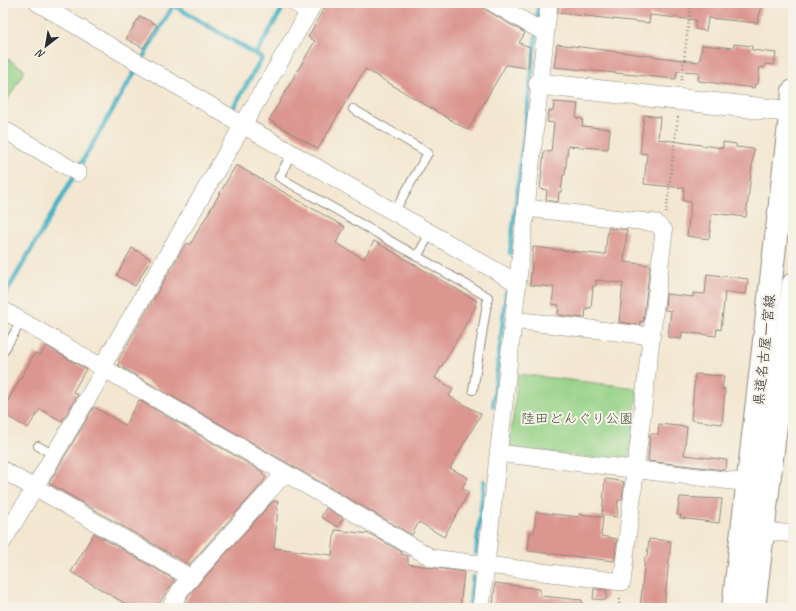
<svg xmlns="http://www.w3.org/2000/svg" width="796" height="611" viewBox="0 0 796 611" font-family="Caveat,'Klee One',sans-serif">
<rect width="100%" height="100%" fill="#f7f3e8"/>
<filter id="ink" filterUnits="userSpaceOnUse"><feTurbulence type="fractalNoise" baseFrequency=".025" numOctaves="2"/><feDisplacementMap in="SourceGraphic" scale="8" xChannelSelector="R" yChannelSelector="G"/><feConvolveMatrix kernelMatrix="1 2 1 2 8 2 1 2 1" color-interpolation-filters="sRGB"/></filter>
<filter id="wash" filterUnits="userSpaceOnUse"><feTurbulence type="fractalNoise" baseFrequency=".012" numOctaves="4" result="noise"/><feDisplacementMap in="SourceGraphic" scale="16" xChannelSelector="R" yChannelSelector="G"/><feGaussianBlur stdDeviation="0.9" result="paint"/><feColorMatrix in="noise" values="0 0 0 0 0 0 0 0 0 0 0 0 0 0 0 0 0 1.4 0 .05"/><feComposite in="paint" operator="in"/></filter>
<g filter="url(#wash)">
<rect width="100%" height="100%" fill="#f3e7d1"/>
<!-- green -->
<path fill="#95d287" stroke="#607e59" d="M 3,56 L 25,70 L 3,108 Z
M 518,374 L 638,388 L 629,458 L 624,462 L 513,448 L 510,443 Z"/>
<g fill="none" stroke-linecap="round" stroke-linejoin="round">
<!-- stream -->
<path stroke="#48b3c6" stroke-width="4.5" d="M 173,5 L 262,58 L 233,108
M 537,20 L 539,3
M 256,54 L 285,4
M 144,56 L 174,4
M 79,167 L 137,68
M 510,253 L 536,36
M 3,298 L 74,176
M 493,406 L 506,293
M 476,553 L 484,481
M 469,608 L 473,577"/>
</g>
<g id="blocks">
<!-- building -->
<path fill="#db9690" d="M 327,3 L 474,3 L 525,33 L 519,43 L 530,47 L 528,68 L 506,65 L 468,130 L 365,69 L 318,149 L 269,120 L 315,41 L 308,37 Z
M 559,3 L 699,3 L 727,6 L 728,3 L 763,3 L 757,23 L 708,18 L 706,31 L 695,29 L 696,20 L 650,15 L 649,23 L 558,13 Z
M 140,16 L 157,25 L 144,48 L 126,39 Z
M 557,44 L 698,62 L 700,60 L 702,45 L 733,48 L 734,44 L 752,46 L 752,50 L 776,53 L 774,65 L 765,64 L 764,68 L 760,67 L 758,84 L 755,84 L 754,88 L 698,81 L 699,72 L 677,71 L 676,79 L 554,67 Z
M 554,102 L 578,104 L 576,118 L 583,119 L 582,126 L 610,129 L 608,149 L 568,146 L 565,175 L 563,175 L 561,192 L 559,192 L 558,202 L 546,200 L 547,190 L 540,189 L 544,151 L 551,152 L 554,123 L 547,122 L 549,111 L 553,111 Z
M 644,115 L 660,117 L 658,139 L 723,148 L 723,142 L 736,144 L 736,147 L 754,149 L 746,217 L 712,213 L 709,239 L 687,236 L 691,202 L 683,201 L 684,188 L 644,184 L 647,154 L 640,153 Z
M 236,165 L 345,227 L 336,243 L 364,259 L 374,241 L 477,301 L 474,306 L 476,306 L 435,378 L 453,389 L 449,396 L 481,414 L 450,468 L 468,478 L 462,488 L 469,492 L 444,537 L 419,522 L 412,535 L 118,365 L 120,362 L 118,361 L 183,248 L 187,243 L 190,245 Z
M 608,228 L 627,230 L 624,262 L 650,265 L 643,322 L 640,321 L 640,325 L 619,322 L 623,283 L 596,280 L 596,286 L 593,286 L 591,308 L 586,308 L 585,318 L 558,315 L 559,305 L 552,304 L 554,287 L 530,285 L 533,247 L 605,255 Z
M 132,248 L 151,259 L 135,286 L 117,275 Z
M 707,274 L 748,279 L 746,294 L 725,292 L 721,330 L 717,329 L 716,336 L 682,332 L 681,339 L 668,337 L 671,311 L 665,310 L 666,294 L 693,297 L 693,293 L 705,294 Z
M 46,346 L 86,369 L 73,392 L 78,395 L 62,421 L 40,409 L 28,428 L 3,414 L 3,409 L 35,353 L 40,356 Z
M 695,374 L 724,376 L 722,389 L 725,389 L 722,424 L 691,420 Z
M 139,400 L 263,472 L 262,474 L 266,477 L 261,485 L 189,565 L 49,483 L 94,407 L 125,425 Z
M 659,424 L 687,427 L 684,455 L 727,460 L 726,469 L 725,470 L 648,461 L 650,434 L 658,434 Z
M 607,479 L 624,482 L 622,500 L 618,500 L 617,517 L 602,515 L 605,480 Z
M 680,497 L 722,499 L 719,523 L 680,518 L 681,515 L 677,515 Z
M 273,501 L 278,502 L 277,509 L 278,509 L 274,548 L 332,555 L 335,530 L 370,534 L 402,552 L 401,554 L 408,556 L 408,564 L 464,572 L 460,608 L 186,608 L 186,600 L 189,595 Z
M 326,508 L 343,518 L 338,527 L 321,517 Z
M 536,512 L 579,517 L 579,514 L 603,517 L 601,536 L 617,539 L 614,561 L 528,551 L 530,532 L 534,533 Z
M 94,533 L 175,580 L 156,608 L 133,608 L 71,572 Z
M 649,539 L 671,541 L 664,608 L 640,608 L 645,557 L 647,557 Z
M 495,583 L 540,589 L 540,596 L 582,600 L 582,608 L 513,608 L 493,606 Z
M 594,589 L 607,590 L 606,600 L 593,599 Z"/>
</g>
</g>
<g filter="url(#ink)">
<use href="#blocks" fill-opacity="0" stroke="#8f897e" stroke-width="1"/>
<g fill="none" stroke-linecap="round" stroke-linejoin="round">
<defs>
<path id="service" d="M 353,109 L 428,153 L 394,212
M 292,153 L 279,177 L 488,297 L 473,390
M 417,257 L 430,233
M 3,352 L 22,320
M 38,446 L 54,455"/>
<path id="minor" d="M 38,3 L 243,125 L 517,283
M 295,3 L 309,11
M 493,3 L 545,33
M 3,129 L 78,173
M 3,310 L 432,558 L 622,582 L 664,231 L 656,223 L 526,208
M 513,320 L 651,336
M 102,367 L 314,3
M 498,453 L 749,483
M 3,470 L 34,488
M 35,487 L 191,578
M 764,531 L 793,534
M 3,541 L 105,369
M 170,608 L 181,589 L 285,473
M 481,608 L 549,3"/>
<path id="tertiary" d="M 539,84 L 793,112"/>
<path id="secondary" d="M 733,608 L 793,91
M 754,608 L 793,284"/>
</defs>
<!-- service casing -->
<use href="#service" stroke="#8f897e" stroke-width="10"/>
<!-- minor casing -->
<use href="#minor" stroke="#8f897e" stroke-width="18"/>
<!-- tertiary casing -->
<use href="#tertiary" stroke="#8f897e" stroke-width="22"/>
<!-- secondary casing -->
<use href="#secondary" stroke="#8f897e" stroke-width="24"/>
<!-- path -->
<path stroke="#8f897e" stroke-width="2.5" stroke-dasharray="1 3" stroke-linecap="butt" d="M 681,84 L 691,3
M 666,213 L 678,116
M 619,608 L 620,596"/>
<!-- service -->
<use href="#service" stroke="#fff" stroke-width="8"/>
<!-- minor -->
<use href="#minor" stroke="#fff" stroke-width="17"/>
<!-- tertiary -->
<use href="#tertiary" stroke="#fff" stroke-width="21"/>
<!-- secondary -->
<use href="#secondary" stroke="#fff" stroke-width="22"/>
</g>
</g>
<g text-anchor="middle" stroke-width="4" stroke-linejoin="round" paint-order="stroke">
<!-- street labels -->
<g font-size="14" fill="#2b2b2b" stroke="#f7f3e8">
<text transform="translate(764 350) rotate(-84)" y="5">県道名古屋一宮線</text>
</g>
<!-- park labels -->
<g font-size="14" fill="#465542" stroke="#f7f3e8">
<text x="577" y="423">陸田どんぐり公園</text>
</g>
</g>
<!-- margin -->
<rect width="796" height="611" fill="none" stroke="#f7f3e8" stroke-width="16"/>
<!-- north arrow -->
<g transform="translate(46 46) rotate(211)" stroke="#f7f3e8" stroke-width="3" paint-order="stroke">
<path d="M0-3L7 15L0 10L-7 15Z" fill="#2b2b2b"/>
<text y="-6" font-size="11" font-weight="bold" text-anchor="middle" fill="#2b2b2b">N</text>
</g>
</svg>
